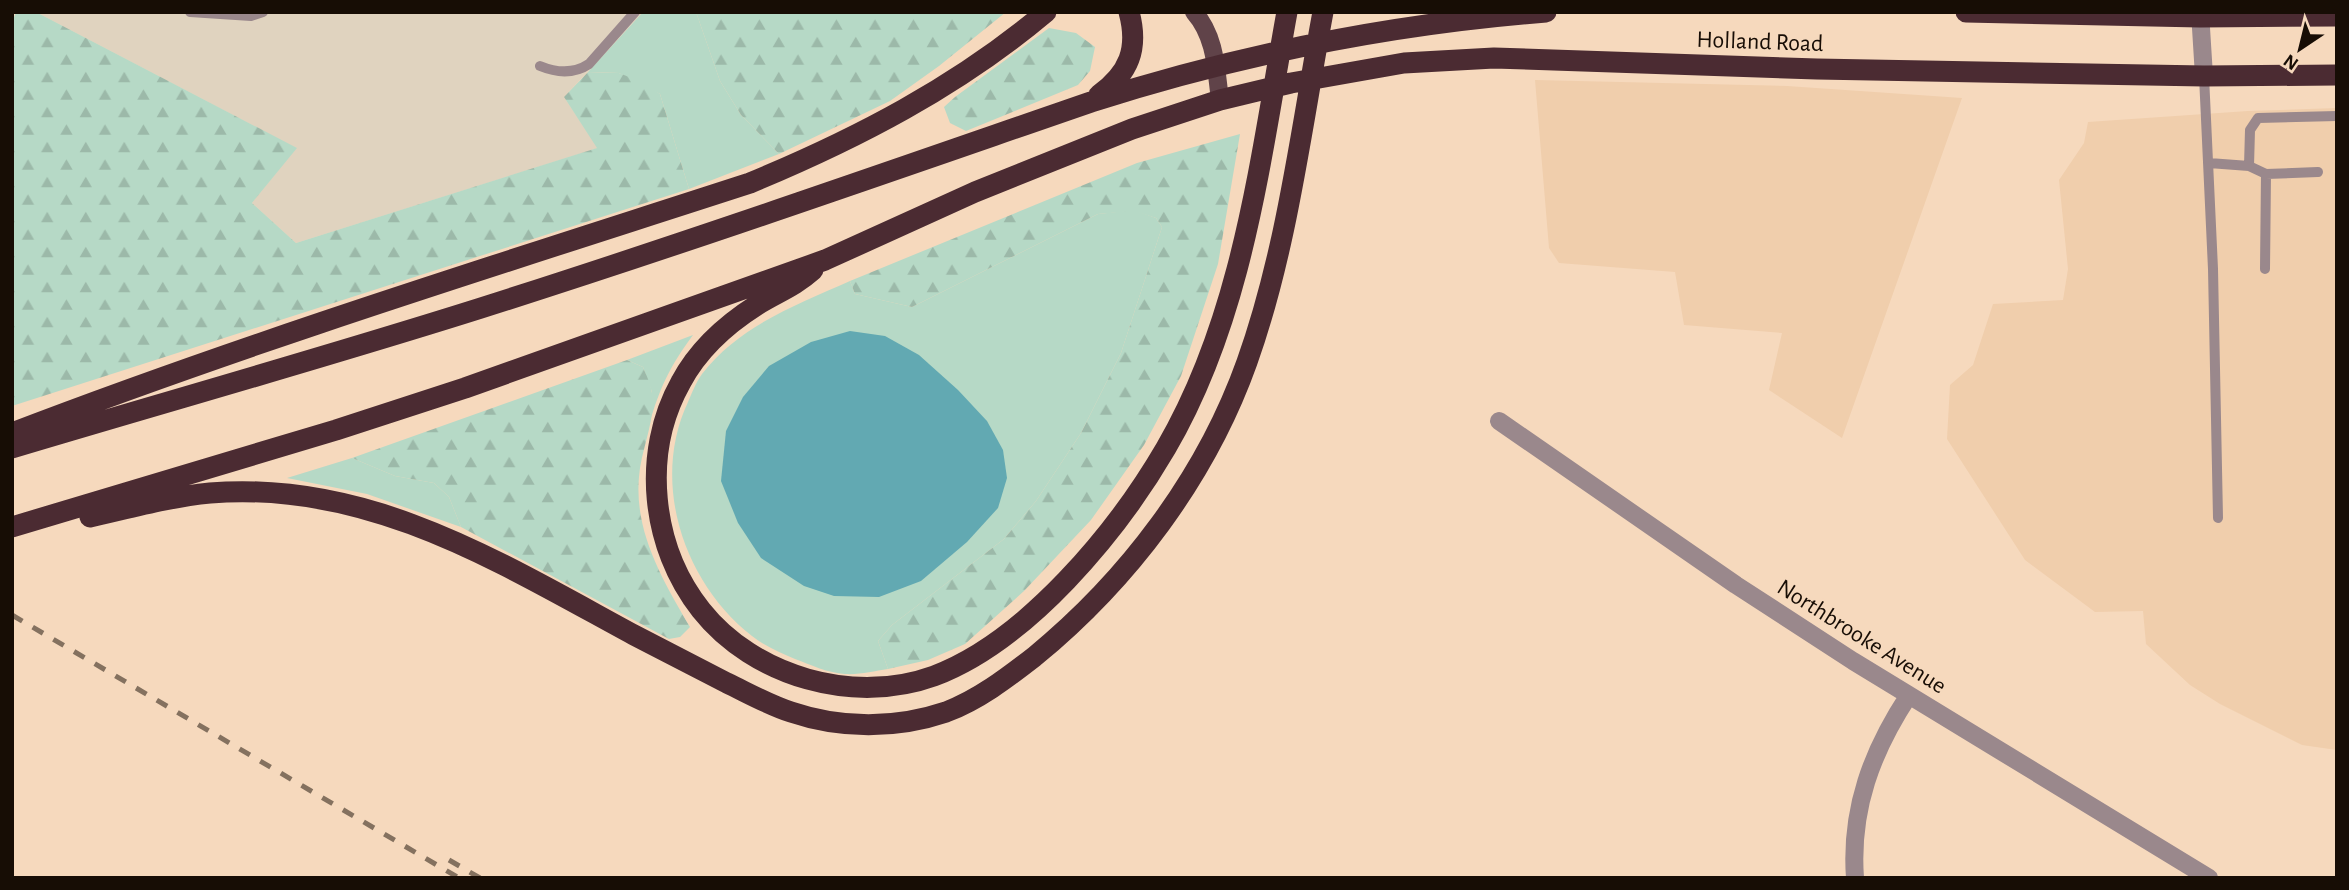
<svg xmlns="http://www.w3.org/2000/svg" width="2349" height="890" viewBox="0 0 2349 890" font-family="'Alegreya Sans',sans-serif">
<defs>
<pattern id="forest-firs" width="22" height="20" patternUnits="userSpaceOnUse" patternTransform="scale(1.75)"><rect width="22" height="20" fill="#b6d9c6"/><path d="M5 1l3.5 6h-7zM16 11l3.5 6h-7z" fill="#9cb9a9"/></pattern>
</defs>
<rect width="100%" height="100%" fill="#f6d9bd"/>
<!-- built -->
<path fill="#f0ceac" d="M 1535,80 L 1787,86 L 1962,98 L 1842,438 L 1769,390 L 1782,333 L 1684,325 L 1675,272 L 1559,263 L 1549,248 Z
M 2337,108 L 2337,750 L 2302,745 L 2220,704 L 2190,685 L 2146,644 L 2143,611 L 2095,612 L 2025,560 L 1947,439 L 1950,385 L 1973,365 L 1993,304 L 2063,300 L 2068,269 L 2059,180 L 2084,143 L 2088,122 L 2248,111 Z"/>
<!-- industrial -->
<path fill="#e0d3bf" d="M 36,12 L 643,12 L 564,97 L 598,148 L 296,243 L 252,203 L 296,148 Z"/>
<!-- grass -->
<path fill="#b6d9c6" d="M 643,12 L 696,12 L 720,81 L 741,115 L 779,154 L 689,189 L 660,94 L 619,73 L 588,72 Z
M 1134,210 L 1156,218 L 1162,227 L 1121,353 L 1081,433 L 1036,501 L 1004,539 L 892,625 L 878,641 L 888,669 C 874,671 859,675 845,674 C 828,673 811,665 795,659 C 781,653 764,646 752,636 C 684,583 650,483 688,402 C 692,393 696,382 702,374 C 739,326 796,305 850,281 L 855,294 L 912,307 L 1098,214 Z
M 693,335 C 671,365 662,383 651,418 L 652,392 L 643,367 L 627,360 Z
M 352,458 L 395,476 L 434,483 L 449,497 L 461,527 L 367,494 L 287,478 Z"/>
<!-- forest -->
<path fill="url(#forest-firs)" d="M 16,12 L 36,12 L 297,148 L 252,203 L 296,243 L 597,148 L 564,97 L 588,72 L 619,73 L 644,83 L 660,94 L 689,189 L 12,406 L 12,23 Z
M 696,12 L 1006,12 L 939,66 L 890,101 L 779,154 L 741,115 L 720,81 Z
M 1049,28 L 1076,33 L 1095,47 L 1090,71 L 1078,85 L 966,131 L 950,123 L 944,107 L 955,97 Z
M 1240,134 L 1218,264 L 1181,376 L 1144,445 L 1091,520 L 1024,591 L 965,644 L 928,660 L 888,669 L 878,641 L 892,625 L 1004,539 L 1036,501 L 1081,433 L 1121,353 L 1162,227 L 1156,218 L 1134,211 L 1098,214 L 912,307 L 855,294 L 850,281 L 1137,163 Z
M 627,360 L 643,367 C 646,375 651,384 652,393 C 656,420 641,449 639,477 C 634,532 663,581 690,627 L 680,637 L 669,639 L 461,527 L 449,497 L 434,483 L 395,476 L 352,458 Z"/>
<!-- water -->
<path fill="#62a9b2" d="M 850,331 L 885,336 L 919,355 L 958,390 L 987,421 L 1003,450 L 1007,478 L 998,508 L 967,542 L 921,581 L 879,597 L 834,596 L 804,586 L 761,558 L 738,523 L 721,481 L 726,431 L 743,397 L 769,366 L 811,342 Z"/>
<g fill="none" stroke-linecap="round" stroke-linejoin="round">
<!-- lane -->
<path stroke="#9a888c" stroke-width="10" d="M 190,12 L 251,16 L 263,12
M 540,66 C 557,73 574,74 589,64 L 635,12
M 2204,76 L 2213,269 L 2218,518
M 2209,163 L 2249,166 L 2266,174
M 2249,166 L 2250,130 L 2258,118 L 2337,116
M 2265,269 L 2266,174 L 2318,172"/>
<!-- street -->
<path stroke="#9a888c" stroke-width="18" d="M 2200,12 L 2204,76
M 1499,421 L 1736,585 L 1853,661 L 2209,878
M 1855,878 C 1850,809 1872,751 1909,695"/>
<!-- primary -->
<path stroke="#604349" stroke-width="18" d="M 1194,12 C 1216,37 1216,70 1220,100"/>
<!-- highway -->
<path stroke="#4b2b32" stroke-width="21" d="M 1966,12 L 2200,17 L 2337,16
M 1099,95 C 1129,73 1139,49 1129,12
M 813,270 C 794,287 778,292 757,305 C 727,324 698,350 681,382 C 641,453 651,547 701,610 C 754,677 854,705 934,676 C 1027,641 1117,532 1166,448 C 1243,316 1260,160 1287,12
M 12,433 C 255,340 503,263 750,183 C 856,139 957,87 1046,12
M 12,448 C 169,401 326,357 481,308 C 686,243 888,172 1091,102 C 1238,55 1392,24 1546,12
M 90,517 C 130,508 169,497 210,493 C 369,480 499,562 634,635 C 665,651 696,667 727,683 C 748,693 769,705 791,712 C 841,729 896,729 946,712 C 978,700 1007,678 1034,657 C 1128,580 1206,477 1247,362 C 1287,250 1301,129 1323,12
M 12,527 L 336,430 L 465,388 L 825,260 L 975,192 L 1132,129 L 1220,100 L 1291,83 L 1404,63 L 1494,58 L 1817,69 L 2204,76 L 2337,75"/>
<!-- rail -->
<path stroke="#84715f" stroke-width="5" stroke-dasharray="12 12" stroke-linecap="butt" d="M 12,615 L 459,878
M 449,860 L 480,878"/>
</g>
<g text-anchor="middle" stroke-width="5" stroke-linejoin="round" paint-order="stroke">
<!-- street labels -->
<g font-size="24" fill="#170d05" stroke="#f6d9bd">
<text transform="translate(1760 41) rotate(2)" y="8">Holland Road</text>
<text transform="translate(1862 636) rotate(32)" y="8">Northbrooke Avenue</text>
</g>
</g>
<!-- border -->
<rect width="2349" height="890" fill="none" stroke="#170d05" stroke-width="28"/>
<!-- north arrow -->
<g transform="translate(2300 49) rotate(215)" stroke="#f6d9bd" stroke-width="5" paint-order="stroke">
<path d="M0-5L12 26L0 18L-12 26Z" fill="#170d05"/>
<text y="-10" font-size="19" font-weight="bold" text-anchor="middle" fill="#170d05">N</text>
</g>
</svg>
